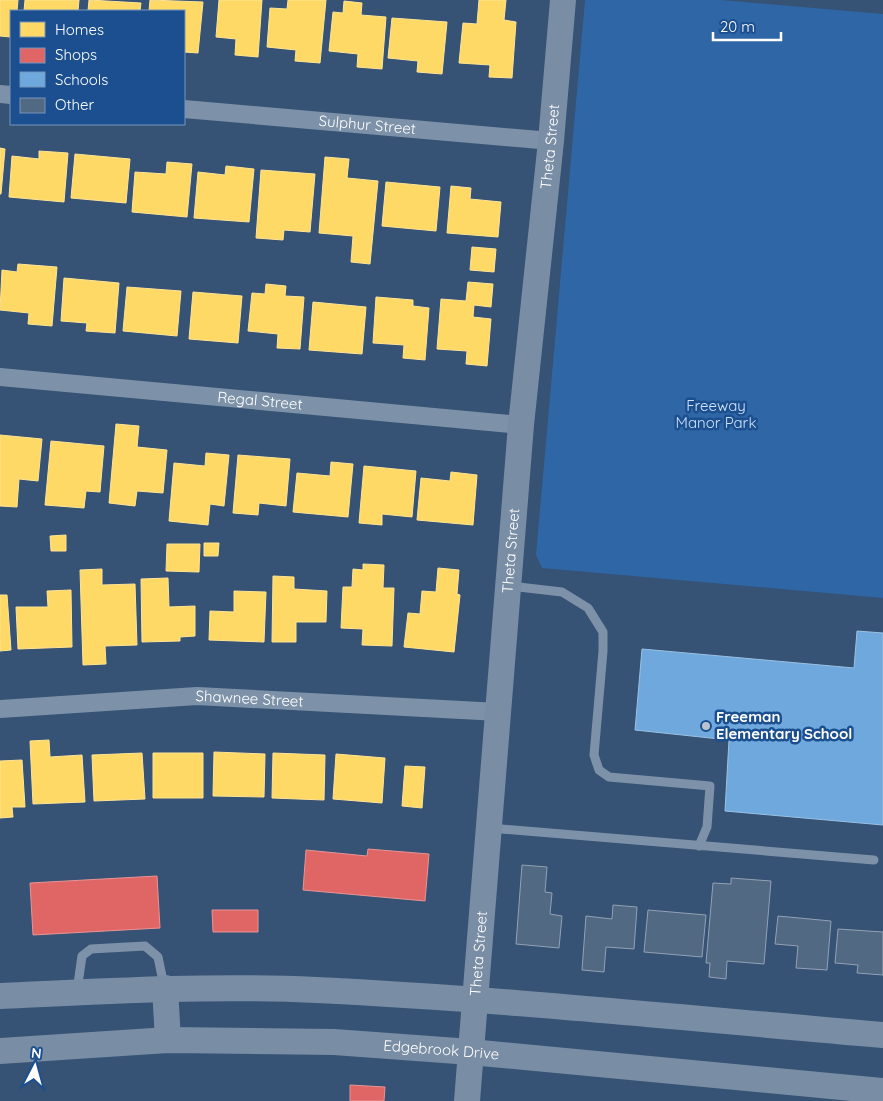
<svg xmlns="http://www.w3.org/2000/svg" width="883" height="1101" viewBox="0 0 883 1101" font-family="Quicksand,sans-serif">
<rect width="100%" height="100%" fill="#365274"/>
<!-- green -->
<path fill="#2f66a5" d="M 585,0 L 721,0 L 883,14 L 883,598 L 542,568 L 536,555 Z"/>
<!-- homes -->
<path fill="#ffd966" stroke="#ffe494" d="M 0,0 L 18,0 L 17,11 L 11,11 L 11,37 L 0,36 Z
M 25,0 L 79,0 L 78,11 L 24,11 Z
M 89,0 L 141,3 L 140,11 L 88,11 Z
M 150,0 L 203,2 L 198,53 L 184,52 L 184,11 L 149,11 Z
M 219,0 L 262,0 L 258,57 L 235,55 L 236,39 L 216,37 Z
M 288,0 L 326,0 L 320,63 L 295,61 L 296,50 L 267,47 L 270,8 L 287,9 Z
M 479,0 L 506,0 L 504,20 L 516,22 L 512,78 L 489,77 L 490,65 L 459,63 L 463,23 L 477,24 Z
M 344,1 L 362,3 L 361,15 L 386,17 L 382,69 L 357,67 L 358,54 L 329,51 L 333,12 L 343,13 Z
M 392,18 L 447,22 L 442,74 L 417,72 L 418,61 L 388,58 Z
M 0,148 L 5,149 L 1,194 L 0,194 Z
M 39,151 L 68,153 L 64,202 L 9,197 L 12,156 L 39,159 Z
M 75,154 L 130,159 L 126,203 L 71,198 Z
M 325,157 L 349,159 L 347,178 L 378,181 L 370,264 L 351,262 L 353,236 L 319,233 Z
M 167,162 L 192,164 L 187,217 L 132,212 L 135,172 L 166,174 Z
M 226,166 L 254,169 L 249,222 L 194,218 L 198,172 L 225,175 Z
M 261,170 L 315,174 L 310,232 L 284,230 L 283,240 L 256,238 Z
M 386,182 L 440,187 L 436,231 L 382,226 Z
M 451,186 L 471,188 L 470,199 L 501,202 L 498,237 L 447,233 Z
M 472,247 L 496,249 L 494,272 L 470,270 Z
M 18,264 L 57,267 L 52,326 L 28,324 L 29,313 L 0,310 L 2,270 L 17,272 Z
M 64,278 L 119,283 L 115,333 L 86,331 L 87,323 L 61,321 Z
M 468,282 L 493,284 L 491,307 L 474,305 L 473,317 L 491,319 L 487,366 L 466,364 L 467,351 L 437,349 L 441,299 L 466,301 Z
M 266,284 L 286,286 L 285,296 L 304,297 L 300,349 L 277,348 L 278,334 L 248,331 L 252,293 L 265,294 Z
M 127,287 L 181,291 L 177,336 L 123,331 Z
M 193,292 L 242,296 L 238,343 L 189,339 Z
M 376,297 L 413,300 L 413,306 L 429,308 L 425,360 L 403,358 L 404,345 L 373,343 Z
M 313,302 L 366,307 L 362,354 L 309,350 Z
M 116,424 L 139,426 L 137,447 L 167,450 L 163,493 L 137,491 L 135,506 L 109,503 Z
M 0,435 L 42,439 L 38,481 L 19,479 L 17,507 L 0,506 Z
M 51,441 L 104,446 L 100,492 L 86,491 L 84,508 L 45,505 Z
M 206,453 L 229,455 L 224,506 L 210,504 L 208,525 L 169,521 L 174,463 L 205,466 Z
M 238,455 L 290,459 L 286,506 L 259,503 L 258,515 L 233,513 Z
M 331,462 L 353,464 L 348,517 L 293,512 L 297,473 L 330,476 Z
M 364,466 L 416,471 L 412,517 L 382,514 L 382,525 L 359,523 Z
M 451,472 L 477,475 L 473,525 L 417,520 L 421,478 L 450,481 Z
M 66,535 L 66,551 L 51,551 L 50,536 Z
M 204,543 L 219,543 L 218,556 L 204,556 Z
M 167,544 L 200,544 L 199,572 L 166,571 Z
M 363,564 L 384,565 L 383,588 L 394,588 L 392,646 L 362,645 L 363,629 L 341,628 L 343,587 L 352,587 L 353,569 L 363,570 Z
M 438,568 L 459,570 L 457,594 L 460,595 L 454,652 L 404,647 L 408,613 L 420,614 L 422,591 L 436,592 Z
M 102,569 L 102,585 L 135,584 L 137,645 L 105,646 L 106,664 L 83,665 L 80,570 Z
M 273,576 L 294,577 L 294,589 L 327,591 L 326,622 L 296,622 L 296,642 L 272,642 Z
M 168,578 L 169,607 L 195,606 L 195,636 L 180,637 L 180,641 L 142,642 L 141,579 Z
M 71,590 L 72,647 L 18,649 L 16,607 L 48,607 L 47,591 Z
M 234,591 L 266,592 L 264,642 L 209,640 L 210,611 L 234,612 Z
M 0,595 L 7,595 L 11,650 L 0,651 Z
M 49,740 L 50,757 L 82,755 L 85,802 L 33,804 L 30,741 Z
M 214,752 L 265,754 L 264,797 L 213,796 Z
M 142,753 L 145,799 L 94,801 L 92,755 Z
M 153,753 L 203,753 L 203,798 L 153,798 Z
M 273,753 L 325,755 L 324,800 L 272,798 Z
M 336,754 L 385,758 L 382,803 L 333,799 Z
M 22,760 L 25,807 L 12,807 L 13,817 L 0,818 L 0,761 Z
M 405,766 L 425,767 L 422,808 L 402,806 Z"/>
<!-- shops -->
<path fill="#e06666" stroke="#e99494" d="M 368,849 L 429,854 L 425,901 L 303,890 L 306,850 L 367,856 Z
M 157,876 L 160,928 L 33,935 L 30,883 Z
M 212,910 L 258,910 L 258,932 L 213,932 Z
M 350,1085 L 385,1087 L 384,1101 L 350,1101 Z"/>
<!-- schools -->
<path fill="#6fa8dc" stroke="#9ac2e6" d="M 857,631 L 883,633 L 883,825 L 725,811 L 729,740 L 635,730 L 642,649 L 854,668 Z"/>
<!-- building -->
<path fill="#526984" stroke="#92a2b6" d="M 522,865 L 547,867 L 545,892 L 552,893 L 550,914 L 562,916 L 559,948 L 516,944 Z
M 731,878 L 771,881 L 764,964 L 727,961 L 726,979 L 709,977 L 710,963 L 706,963 L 713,883 L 731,884 Z
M 613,905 L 637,907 L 634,949 L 606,947 L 604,972 L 582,970 L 586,916 L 612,919 Z
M 648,910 L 706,915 L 702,957 L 644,952 Z
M 778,916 L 831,921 L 827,970 L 796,968 L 798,946 L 775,944 Z
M 838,929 L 883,932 L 883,975 L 857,973 L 858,965 L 835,963 Z"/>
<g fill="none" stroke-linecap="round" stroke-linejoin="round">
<!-- lane -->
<path stroke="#7d92a8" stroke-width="9" d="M 510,586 L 562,592 L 588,608 L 603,632 L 603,651 L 594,755 L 599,770 L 609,777 L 710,786 L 707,827 L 699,846
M 490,828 L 874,860
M 77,991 L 82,956 L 91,949 L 145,946 L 158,957 L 164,986"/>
<!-- street -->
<g stroke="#7d92a8" stroke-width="18">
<path d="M 0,94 L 11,95"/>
<path id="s1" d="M 184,109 L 551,141"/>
<path id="s2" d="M 0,377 L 521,425"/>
<path id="s3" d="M 0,709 L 197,696 L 499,712"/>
</g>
<!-- secondary -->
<g stroke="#798da4" stroke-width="26">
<path d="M 165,988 L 168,1040"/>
<path d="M 0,996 C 105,991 210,985 316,990 C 505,999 694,1019 883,1035"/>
<path id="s4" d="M 0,1051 L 168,1040 L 334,1042 L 471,1052 L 883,1091"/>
<path id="s5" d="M 467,1101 L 521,425 L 551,141 L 563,0"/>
</g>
</g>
<!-- markers -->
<circle fill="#b9c2ce" stroke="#1b4f8f" stroke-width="2" cx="706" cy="726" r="5"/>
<g text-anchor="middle" stroke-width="5" stroke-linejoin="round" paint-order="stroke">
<!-- street labels -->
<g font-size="15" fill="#fff" stroke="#1b4f8f">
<text dy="5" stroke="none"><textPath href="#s1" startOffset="184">Sulphur Street</textPath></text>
<text dy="5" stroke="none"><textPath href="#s5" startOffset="958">Theta Street</textPath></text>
<text dy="5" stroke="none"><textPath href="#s2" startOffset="261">Regal Street</textPath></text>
<text dy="5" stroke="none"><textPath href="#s5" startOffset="552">Theta Street</textPath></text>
<text dy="5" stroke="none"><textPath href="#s3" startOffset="250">Shawnee Street</textPath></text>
<text dy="5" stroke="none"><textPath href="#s5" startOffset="148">Theta Street</textPath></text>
<text dy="5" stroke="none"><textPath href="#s4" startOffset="442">Edgebrook Drive</textPath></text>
</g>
<!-- park labels -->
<g font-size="15" fill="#cfe3fa" stroke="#1b4f8f">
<text x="716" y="411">Freeway<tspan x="716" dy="17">Manor Park</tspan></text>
</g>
<!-- poi labels -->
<g font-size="15" font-weight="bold" fill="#fff" stroke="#1b4f8f" text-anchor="start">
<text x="716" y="722">Freeman<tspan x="716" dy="17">Elementary School</tspan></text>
</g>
</g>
<!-- legend -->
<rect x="10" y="10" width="175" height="115" fill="#1b4f8f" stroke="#7695bc"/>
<rect x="20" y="22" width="25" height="15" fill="#ffd966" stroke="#7695bc"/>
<text x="55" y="35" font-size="15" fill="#ffffff">Homes</text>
<rect x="20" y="48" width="25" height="15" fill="#e06666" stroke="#7695bc"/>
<text x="55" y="60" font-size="15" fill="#ffffff">Shops</text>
<rect x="20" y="72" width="25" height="15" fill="#6fa8dc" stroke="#7695bc"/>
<text x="55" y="85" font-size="15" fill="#ffffff">Schools</text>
<rect x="20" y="98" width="25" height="15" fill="#526984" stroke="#7695bc"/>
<text x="55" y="110" font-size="15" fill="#ffffff">Other</text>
<!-- north arrow -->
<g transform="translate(35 1066) rotate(6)" stroke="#1b4f8f" stroke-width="4" paint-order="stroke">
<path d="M0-4L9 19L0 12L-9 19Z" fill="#ffffff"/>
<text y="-8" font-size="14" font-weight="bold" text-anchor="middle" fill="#ffffff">N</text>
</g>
<!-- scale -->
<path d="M713 32v8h68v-8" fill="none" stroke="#ffffff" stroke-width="2.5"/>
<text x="720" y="32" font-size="15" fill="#ffffff" stroke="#1b4f8f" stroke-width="4" paint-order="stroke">20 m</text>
</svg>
